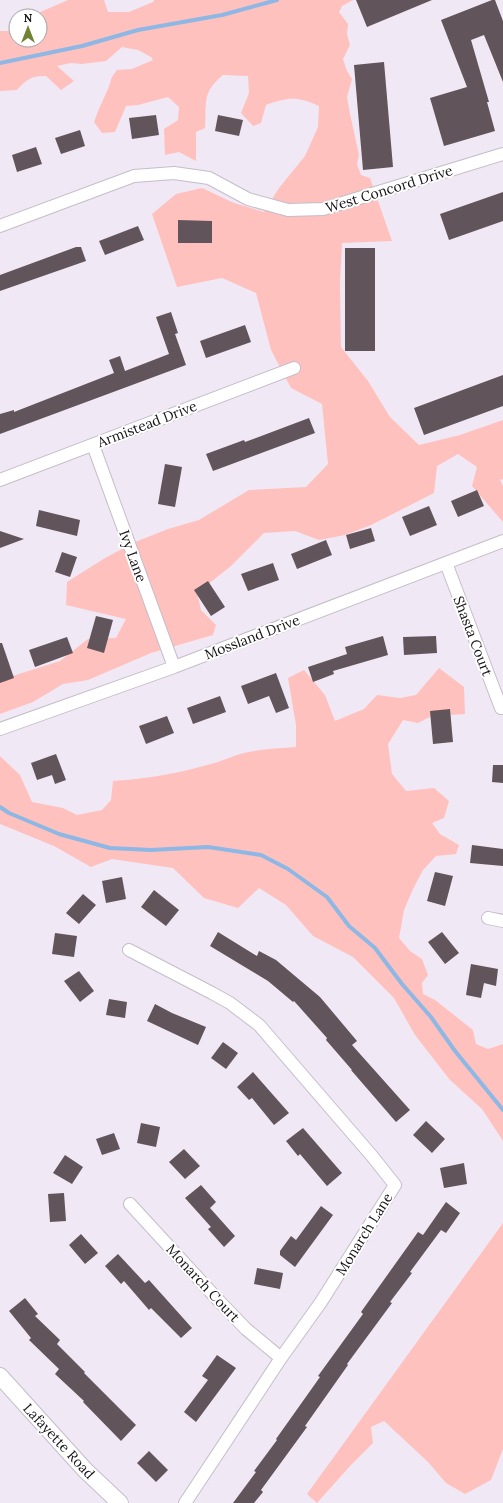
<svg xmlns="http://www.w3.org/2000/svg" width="503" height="1503" viewBox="0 0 503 1503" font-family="Lora,serif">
<rect width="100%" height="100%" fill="#f1e8f5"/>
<!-- green -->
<path fill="#ffc1be" d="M 68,0 L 104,0 L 108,12 L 129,12 L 153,2 L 154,0 L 353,0 L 342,6 L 339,12 L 348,24 L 347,34 L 350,45 L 343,59 L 347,71 L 352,79 L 347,97 L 350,114 L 359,155 L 357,164 L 361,175 L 370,178 L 392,241 L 342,243 L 340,284 L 341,347 L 368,381 L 390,417 L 419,445 L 460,435 L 503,420 L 503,479 L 500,480 L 503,486 L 503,522 L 472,486 L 477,467 L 458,454 L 437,466 L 434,493 L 371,525 L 345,535 L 319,540 L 295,531 L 264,533 L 231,566 L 197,593 L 201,610 L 216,625 L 213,635 L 151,653 L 88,680 L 63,684 L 33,702 L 0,714 L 0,680 L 60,661 L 88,639 L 116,638 L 126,619 L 66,605 L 67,582 L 105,558 L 135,542 L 168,529 L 199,520 L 249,490 L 306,487 L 328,464 L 322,404 L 291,388 L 271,350 L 256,293 L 222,278 L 177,287 L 152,214 L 176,194 L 202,188 L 234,203 L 264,212 L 279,188 L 305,156 L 318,127 L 319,106 C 297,96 288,97 266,105 L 261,123 L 253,126 L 241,113 L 249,93 L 248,76 L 223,75 C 201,93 207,103 205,128 L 196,132 L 196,161 L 179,152 L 165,155 L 164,129 L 178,120 L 179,107 L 168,97 L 138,105 L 126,106 L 115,132 L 102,133 L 94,122 C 98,110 103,100 108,89 C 112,80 109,80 117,70 L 132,69 L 153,60 L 151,57 L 138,50 L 122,47 L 106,61 L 82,64 L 71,63 L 57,66 L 74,81 L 61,90 L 46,76 C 31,76 27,79 17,90 L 0,91 L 0,31 L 11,31 L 16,27 L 16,40 L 40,40 L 40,16 L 31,16 Z
M 439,668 L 464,687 L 465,714 L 432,716 L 418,723 L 403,720 L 388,744 L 392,774 L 406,791 L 434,788 L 449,801 L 444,818 L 432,823 L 440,834 L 459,845 L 456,854 L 436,856 L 423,870 L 413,889 L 404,910 L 399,938 L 410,951 L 422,959 L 428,975 L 422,983 L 423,994 L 435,1000 L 473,1030 L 476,1044 L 488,1049 L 503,1044 L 503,1141 L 482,1109 L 450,1080 L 415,1035 L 394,998 L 353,957 L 313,936 L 286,905 L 259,888 L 238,908 L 204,898 L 173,868 L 112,859 L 91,867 L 54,846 L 0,824 L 0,756 L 20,775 L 32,802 L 63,808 L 77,815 L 102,810 L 111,800 L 113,781 C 149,779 184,772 218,762 C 227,759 235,755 244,753 C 261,749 279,748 296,747 L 296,725 L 288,678 L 304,670 L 325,695 L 335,721 L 364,709 L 377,695 L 400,698 L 416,695 Z
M 503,1223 L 503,1449 L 491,1480 L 465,1494 L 446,1483 L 428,1462 L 384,1421 L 371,1427 L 373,1443 L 351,1465 L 317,1503 L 307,1494 Z"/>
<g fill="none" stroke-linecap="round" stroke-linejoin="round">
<!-- stream -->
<path stroke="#8db7e4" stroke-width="4" d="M 0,63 L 82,46 L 138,30 L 222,15 L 277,0
M 0,807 L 9,813 L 59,834 L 110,848 L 151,850 L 208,847 L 261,855 L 288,869 L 327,897 L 349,926 L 375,948 L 402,984 L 431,1017 L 455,1051 L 503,1110"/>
</g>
<!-- building -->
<path fill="#61545a" d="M 356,0 L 432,0 L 367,27 Z
M 492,0 L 495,0 L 503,21 L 503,82 L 484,35 L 471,40 L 489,102 L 487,102 L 495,131 L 444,146 L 430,98 L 467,87 L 441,20 Z
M 384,62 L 393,167 L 363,170 L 354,65 Z
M 156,115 L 159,135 L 132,139 L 129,118 Z
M 218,115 L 243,120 L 239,136 L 215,131 Z
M 80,130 L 85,146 L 61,154 L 55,138 Z
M 36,147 L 42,164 L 17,172 L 12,155 Z
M 503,192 L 503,221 L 449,240 L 440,214 Z
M 178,220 L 212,221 L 212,243 L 178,243 Z
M 138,226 L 144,240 L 105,255 L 99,241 Z
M 76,247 L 81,247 L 86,261 L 0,291 L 0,275 Z
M 345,248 L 375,248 L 375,351 L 345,351 Z
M 171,312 L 178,333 L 175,334 L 186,365 L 0,434 L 0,414 L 14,410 L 14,412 L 114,373 L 109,360 L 120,356 L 125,371 L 169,354 L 156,317 Z
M 245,325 L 251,342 L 206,358 L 200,341 Z
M 503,375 L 503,406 L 424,435 L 414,408 Z
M 309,418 L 315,433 L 213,471 L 206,454 L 244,440 L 245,442 Z
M 165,464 L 182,467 L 175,507 L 158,504 Z
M 477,490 L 484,506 L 458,517 L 451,501 Z
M 429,506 L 437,525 L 410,536 L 402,517 Z
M 39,510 L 80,520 L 77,536 L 36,526 Z
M 371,528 L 375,541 L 350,549 L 346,535 Z
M 0,531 L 24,539 L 0,548 Z
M 326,540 L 332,555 L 297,569 L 291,554 Z
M 62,552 L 77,557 L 70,577 L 55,572 Z
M 273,563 L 279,580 L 248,591 L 241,574 Z
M 208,581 L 225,607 L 211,616 L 194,590 Z
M 96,616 L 113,620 L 104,653 L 87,648 Z
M 383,636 L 388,655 L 333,671 L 334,674 L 313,682 L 308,667 L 347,654 L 345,647 Z
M 436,636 L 437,653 L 404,655 L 403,637 Z
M 67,637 L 73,653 L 35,667 L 29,650 Z
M 0,643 L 2,643 L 14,678 L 0,683 Z
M 276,673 L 289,708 L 276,713 L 269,696 L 248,704 L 241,686 Z
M 220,696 L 226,712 L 193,724 L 187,708 Z
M 450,709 L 453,742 L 433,744 L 430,711 Z
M 167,716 L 174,733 L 146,744 L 139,726 Z
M 56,754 L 66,780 L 55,784 L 52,775 L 37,780 L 31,763 Z
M 493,765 L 503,765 L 503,783 L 492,782 Z
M 472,845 L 503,849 L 503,866 L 470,863 Z
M 435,872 L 453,876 L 445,906 L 427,901 Z
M 122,877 L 126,899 L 106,903 L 102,881 Z
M 154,890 L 179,910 L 166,926 L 141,907 Z
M 83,894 L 96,905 L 79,924 L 66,913 Z
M 218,932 L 257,956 L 259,951 L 276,960 L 320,997 L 357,1041 L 352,1045 L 410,1110 L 396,1122 L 351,1070 L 352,1070 L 326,1040 L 327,1038 L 294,1001 L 293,1002 L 268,981 L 210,946 Z
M 442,932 L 459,953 L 445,964 L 428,942 Z
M 55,933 L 77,936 L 74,957 L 52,954 Z
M 471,964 L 498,969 L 496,986 L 484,983 L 481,998 L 466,995 Z
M 79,971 L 94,991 L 80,1002 L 64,981 Z
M 109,999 L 127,1002 L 125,1018 L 106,1015 Z
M 155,1004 L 172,1013 L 206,1027 L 198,1045 L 147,1021 Z
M 223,1042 L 238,1053 L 226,1069 L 211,1058 Z
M 253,1072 L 289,1113 L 274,1125 L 252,1098 L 249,1100 L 237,1087 Z
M 426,1121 L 445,1139 L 432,1153 L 413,1135 Z
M 141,1123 L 160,1127 L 156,1147 L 137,1143 Z
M 303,1128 L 342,1173 L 327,1186 L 300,1154 L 298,1156 L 286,1141 Z
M 114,1133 L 120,1149 L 102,1155 L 96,1139 Z
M 184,1149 L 200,1166 L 185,1179 L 169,1162 Z
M 65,1155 L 83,1167 L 72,1184 L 53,1173 Z
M 464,1163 L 467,1184 L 444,1188 L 440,1168 Z
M 201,1185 L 216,1202 L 210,1208 L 235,1236 L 224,1247 L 208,1229 L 211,1227 L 185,1198 Z
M 64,1193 L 66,1221 L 50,1222 L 48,1194 Z
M 446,1202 L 460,1213 L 446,1233 L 441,1230 L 410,1272 L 412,1273 L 390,1302 L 392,1303 L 347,1364 L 348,1365 L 305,1426 L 307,1427 L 261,1490 L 263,1492 L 254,1503 L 233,1503 L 256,1472 L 254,1471 L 277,1440 L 276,1439 L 320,1377 L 318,1376 L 363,1314 L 361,1312 L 418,1232 L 423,1235 Z
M 321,1206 L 333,1215 L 295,1267 L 280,1255 L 280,1251 L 291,1236 L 296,1240 Z
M 81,1234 L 98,1253 L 85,1264 L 69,1245 Z
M 118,1254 L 145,1283 L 149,1280 L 192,1328 L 181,1338 L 151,1308 L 149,1310 L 124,1281 L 121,1284 L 105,1266 Z
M 257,1268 L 283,1273 L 280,1289 L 254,1284 Z
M 25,1298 L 38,1314 L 35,1316 L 60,1340 L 57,1344 L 85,1372 L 84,1373 L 136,1425 L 121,1441 L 83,1402 L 84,1401 L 55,1374 L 59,1369 L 29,1340 L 31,1338 L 9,1311 Z
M 217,1355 L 236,1368 L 196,1422 L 184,1412 L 208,1380 L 202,1376 Z
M 149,1451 L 168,1470 L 156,1482 L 137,1463 Z"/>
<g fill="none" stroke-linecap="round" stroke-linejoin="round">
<defs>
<path id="street" d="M 0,226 L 134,176 L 174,173 L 209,178 L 248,199 L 288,210 L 323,209 L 503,154
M 93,445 L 174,667
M 0,480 L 294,368
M 446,563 L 501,708
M 0,729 L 174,667 L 503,541
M 488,918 L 503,921
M 129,950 L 212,993 L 230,1003 L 259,1025 L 372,1156 L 395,1185 L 321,1302 L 281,1358 L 185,1503
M 130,1204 L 220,1302 L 246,1329 L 281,1358"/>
<path id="secondary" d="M 0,1376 L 85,1470 L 120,1503"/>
</defs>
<!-- street casing -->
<use href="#street" stroke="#c5bdc9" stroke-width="14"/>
<!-- secondary casing -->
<use href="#secondary" stroke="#c5bdc9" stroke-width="18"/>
<!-- street -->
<use href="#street" stroke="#fff" stroke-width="12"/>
<!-- secondary -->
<use href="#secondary" stroke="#fff" stroke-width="16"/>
</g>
<g text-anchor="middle" stroke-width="4" stroke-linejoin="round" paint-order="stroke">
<!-- street labels -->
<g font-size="14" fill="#161317" stroke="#fff">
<text transform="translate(389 189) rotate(-17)" y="5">West Concord Drive</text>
<text transform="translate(147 424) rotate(-21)" y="5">Armistead Drive</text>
<text transform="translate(133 556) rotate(70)" y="5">Ivy Lane</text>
<text transform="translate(473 636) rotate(69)" y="5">Shasta Court</text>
<text transform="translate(252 637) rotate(-21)" y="5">Mossland Drive</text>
<text transform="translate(364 1234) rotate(-58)" y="5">Monarch Lane</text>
<text transform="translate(203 1283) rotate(47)" y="5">Monarch Court</text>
<text transform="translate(59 1441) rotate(47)" y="5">Lafayette Road</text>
</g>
</g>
<!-- north arrow -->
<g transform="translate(28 28)"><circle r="19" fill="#ffffff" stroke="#a2a1a2"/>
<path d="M0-3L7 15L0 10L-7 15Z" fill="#718332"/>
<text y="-6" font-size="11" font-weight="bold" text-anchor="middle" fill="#161317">N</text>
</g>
</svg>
